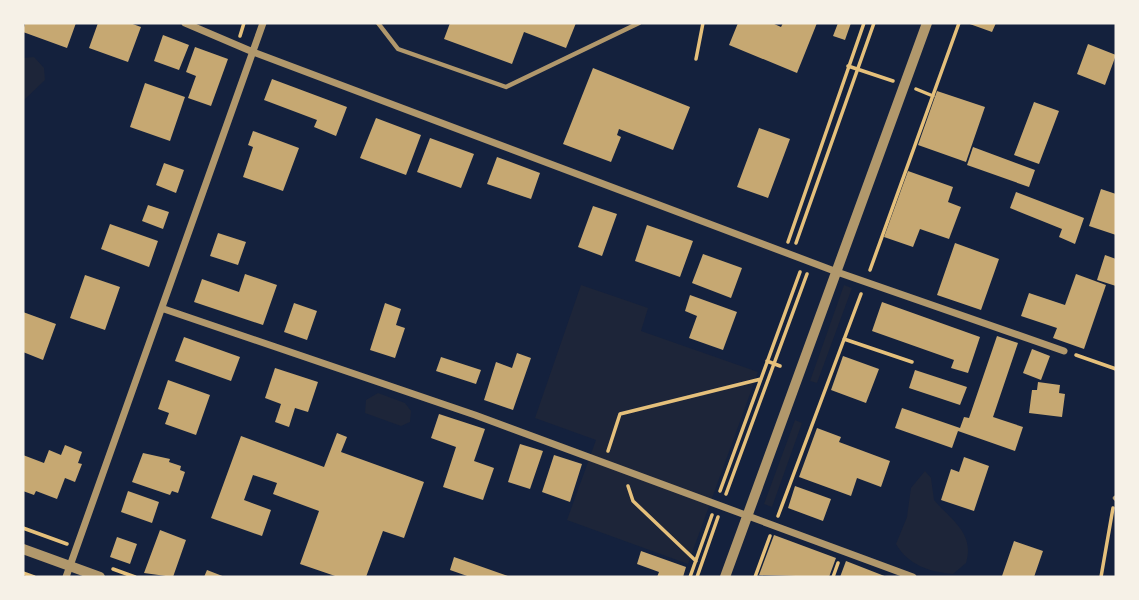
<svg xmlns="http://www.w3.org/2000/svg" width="1139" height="600" viewBox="0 0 1139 600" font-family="'Fira Sans',sans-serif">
<rect width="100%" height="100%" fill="#14213d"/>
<!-- green -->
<path fill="#1d2539" d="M 34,57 L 44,68 L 45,80 L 23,101 L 23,58 Z
M 581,285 L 648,308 L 641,331 L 758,372 L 688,564 L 567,520 L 596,440 L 535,418 Z
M 844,285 L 852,288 L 817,383 L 810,381 Z
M 378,393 L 405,403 L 411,411 L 410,422 L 401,426 L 365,413 L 366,400 Z
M 795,420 L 802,423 L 772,507 L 764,504 Z
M 925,471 L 931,478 L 934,500 C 951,520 975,533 966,563 L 953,574 C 930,572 908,565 896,544 L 907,517 L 911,488 Z"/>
<!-- building -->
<path fill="#c6a872" d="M 25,23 L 76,23 L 67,48 L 23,32 Z
M 98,23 L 130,23 L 141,27 L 128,62 L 89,48 Z
M 450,23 L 576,23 L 566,48 L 524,32 L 512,64 L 444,39 Z
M 738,23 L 772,23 L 781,27 L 783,23 L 817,23 L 797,73 L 729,45 Z
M 838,23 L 851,23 L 845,40 L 833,36 Z
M 967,23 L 996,23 L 992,32 Z
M 163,35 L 189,45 L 179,70 L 154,61 Z
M 1088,44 L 1116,55 L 1105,85 L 1077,74 Z
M 195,47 L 228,59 L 211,106 L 188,98 L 196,76 L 186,72 Z
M 593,68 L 690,107 L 673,150 L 619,129 L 617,135 L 621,137 L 611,162 L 563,144 Z
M 272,79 L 347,107 L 336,136 L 314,127 L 317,120 L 264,100 Z
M 145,83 L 185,97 L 170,141 L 130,127 Z
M 937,91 L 985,107 L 966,162 L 918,145 Z
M 1034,102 L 1059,111 L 1039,164 L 1014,155 Z
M 376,118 L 421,135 L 406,175 L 360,158 Z
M 759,128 L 790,139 L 768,198 L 737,187 Z
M 253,131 L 299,148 L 283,191 L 243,177 L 253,147 L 248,145 Z
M 430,138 L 474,154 L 461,188 L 417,172 Z
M 973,147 L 1035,170 L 1029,187 L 967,165 Z
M 497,157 L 540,173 L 531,199 L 487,184 Z
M 164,163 L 184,170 L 176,193 L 156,185 Z
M 908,171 L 953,187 L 948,202 L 961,207 L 949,239 L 920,229 L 913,247 L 884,237 Z
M 1101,189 L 1116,194 L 1116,235 L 1089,226 Z
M 1016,192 L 1084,218 L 1075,244 L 1059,237 L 1062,229 L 1010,208 Z
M 148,205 L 169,212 L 163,229 L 142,221 Z
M 593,206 L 617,214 L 602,256 L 578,247 Z
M 110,224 L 158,241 L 149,267 L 101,249 Z
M 647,225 L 693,241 L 680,277 L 635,261 Z
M 218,233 L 246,242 L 238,265 L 210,256 Z
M 955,243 L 999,259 L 981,310 L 937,295 Z
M 703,254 L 742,268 L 731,298 L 692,283 Z
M 1105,255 L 1116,259 L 1116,286 L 1097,280 Z
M 245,274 L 277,285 L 263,325 L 194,302 L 202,279 L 239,292 Z
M 1076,274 L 1106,285 L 1084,349 L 1053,338 L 1057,328 L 1021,316 L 1029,293 L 1065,305 Z
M 85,275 L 120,287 L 105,330 L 70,318 Z
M 690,295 L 737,312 L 723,350 L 689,338 L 697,316 L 685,311 Z
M 882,302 L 980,337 L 968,373 L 951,368 L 954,360 L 872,331 Z
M 294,303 L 317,311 L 307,340 L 284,332 Z
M 385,303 L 401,309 L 396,325 L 405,328 L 395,358 L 370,350 Z
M 23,312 L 56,324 L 43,360 L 23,352 Z
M 997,336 L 1018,343 L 993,417 L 1023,427 L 1015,451 L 958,431 L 952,448 L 895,428 L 902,408 L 960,428 L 964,417 L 969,418 Z
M 184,337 L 240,357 L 231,381 L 175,361 Z
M 1032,349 L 1050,356 L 1041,380 L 1023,373 Z
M 517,353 L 531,358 L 513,410 L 484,400 L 496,362 L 512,368 Z
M 843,356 L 879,369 L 866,403 L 831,390 Z
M 441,357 L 481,370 L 476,384 L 436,371 Z
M 275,368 L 318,382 L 308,412 L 295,408 L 289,427 L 275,422 L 281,404 L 265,398 Z
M 915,370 L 967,387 L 960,405 L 909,388 Z
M 168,380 L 210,395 L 196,435 L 165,424 L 169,413 L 158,409 Z
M 1038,382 L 1060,385 L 1059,393 L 1065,394 L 1062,417 L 1029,413 L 1032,390 L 1037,390 Z
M 439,414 L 485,429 L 474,461 L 494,468 L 483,500 L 443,487 L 456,447 L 431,438 Z
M 817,428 L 841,437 L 839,442 L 890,461 L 881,487 L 857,478 L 851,496 L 799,477 Z
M 337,433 L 347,437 L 341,452 L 424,482 L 404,538 L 383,531 L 366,577 L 338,577 L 300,564 L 319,511 L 273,494 L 277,483 L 253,475 L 244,500 L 271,510 L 262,536 L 211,518 L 241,436 L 324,467 Z
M 520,444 L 543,451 L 530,489 L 508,482 Z
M 65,445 L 82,452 L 78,463 L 82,464 L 75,482 L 65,478 L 57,499 L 36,491 L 34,495 L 23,491 L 23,455 L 44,463 L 49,450 L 61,455 Z
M 143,453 L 170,459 L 169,462 L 181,466 L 180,470 L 185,472 L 178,493 L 172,491 L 170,495 L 132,482 Z
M 554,455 L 582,464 L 570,502 L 542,492 Z
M 964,457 L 989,466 L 974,511 L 941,500 L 951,469 L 959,472 Z
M 795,486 L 831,499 L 823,521 L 788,508 Z
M 128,491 L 159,502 L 152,523 L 121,512 Z
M 160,530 L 186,540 L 173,577 L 144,573 Z
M 774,535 L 836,558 L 829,577 L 759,575 Z
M 117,537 L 137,544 L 130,564 L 110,557 Z
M 1014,541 L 1043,551 L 1034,577 L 1002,576 Z
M 641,551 L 686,567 L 683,577 L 657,577 L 659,572 L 637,564 Z
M 454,557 L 511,577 L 470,577 L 450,570 Z
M 846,561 L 887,577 L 840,577 Z
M 207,570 L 225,577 L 204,577 Z"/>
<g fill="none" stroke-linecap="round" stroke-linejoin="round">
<!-- path -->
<path stroke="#e5c07b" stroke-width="3.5" d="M 240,36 L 244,23
M 696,59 L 703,23
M 848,66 L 893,81
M 916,89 L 933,96
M 788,242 L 864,23
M 796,243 L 874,23
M 870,270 L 959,23
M 844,339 L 912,362
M 1076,355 L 1116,369
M 767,361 L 780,366
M 608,451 L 620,414 L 761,379
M 628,486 L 633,501 L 696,561
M 720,491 L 800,272
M 726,494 L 807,274
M 778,516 L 861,294
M 23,528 L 67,544
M 113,569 L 135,577
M 23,573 L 34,577
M 690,577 L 712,515
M 697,577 L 718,517
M 755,577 L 770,536
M 833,577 L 838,563
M 1101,577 L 1113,508"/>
<!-- service -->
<path stroke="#b1986c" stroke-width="4.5" d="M 378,23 L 398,49 L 506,87 L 639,23
M 1115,498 L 1116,499"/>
<!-- minor -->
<path stroke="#b1986c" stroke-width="7" d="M 185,23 L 253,52 L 837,272 L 1064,351
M 164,309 L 475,415 L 913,577
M 66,577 L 263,23"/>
<!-- tertiary -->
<path stroke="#b1986c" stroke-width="10" d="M 23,549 L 100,577
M 725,577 L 927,23"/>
</g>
<!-- border -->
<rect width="1139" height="600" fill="none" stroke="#f6f1e7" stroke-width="49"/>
</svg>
